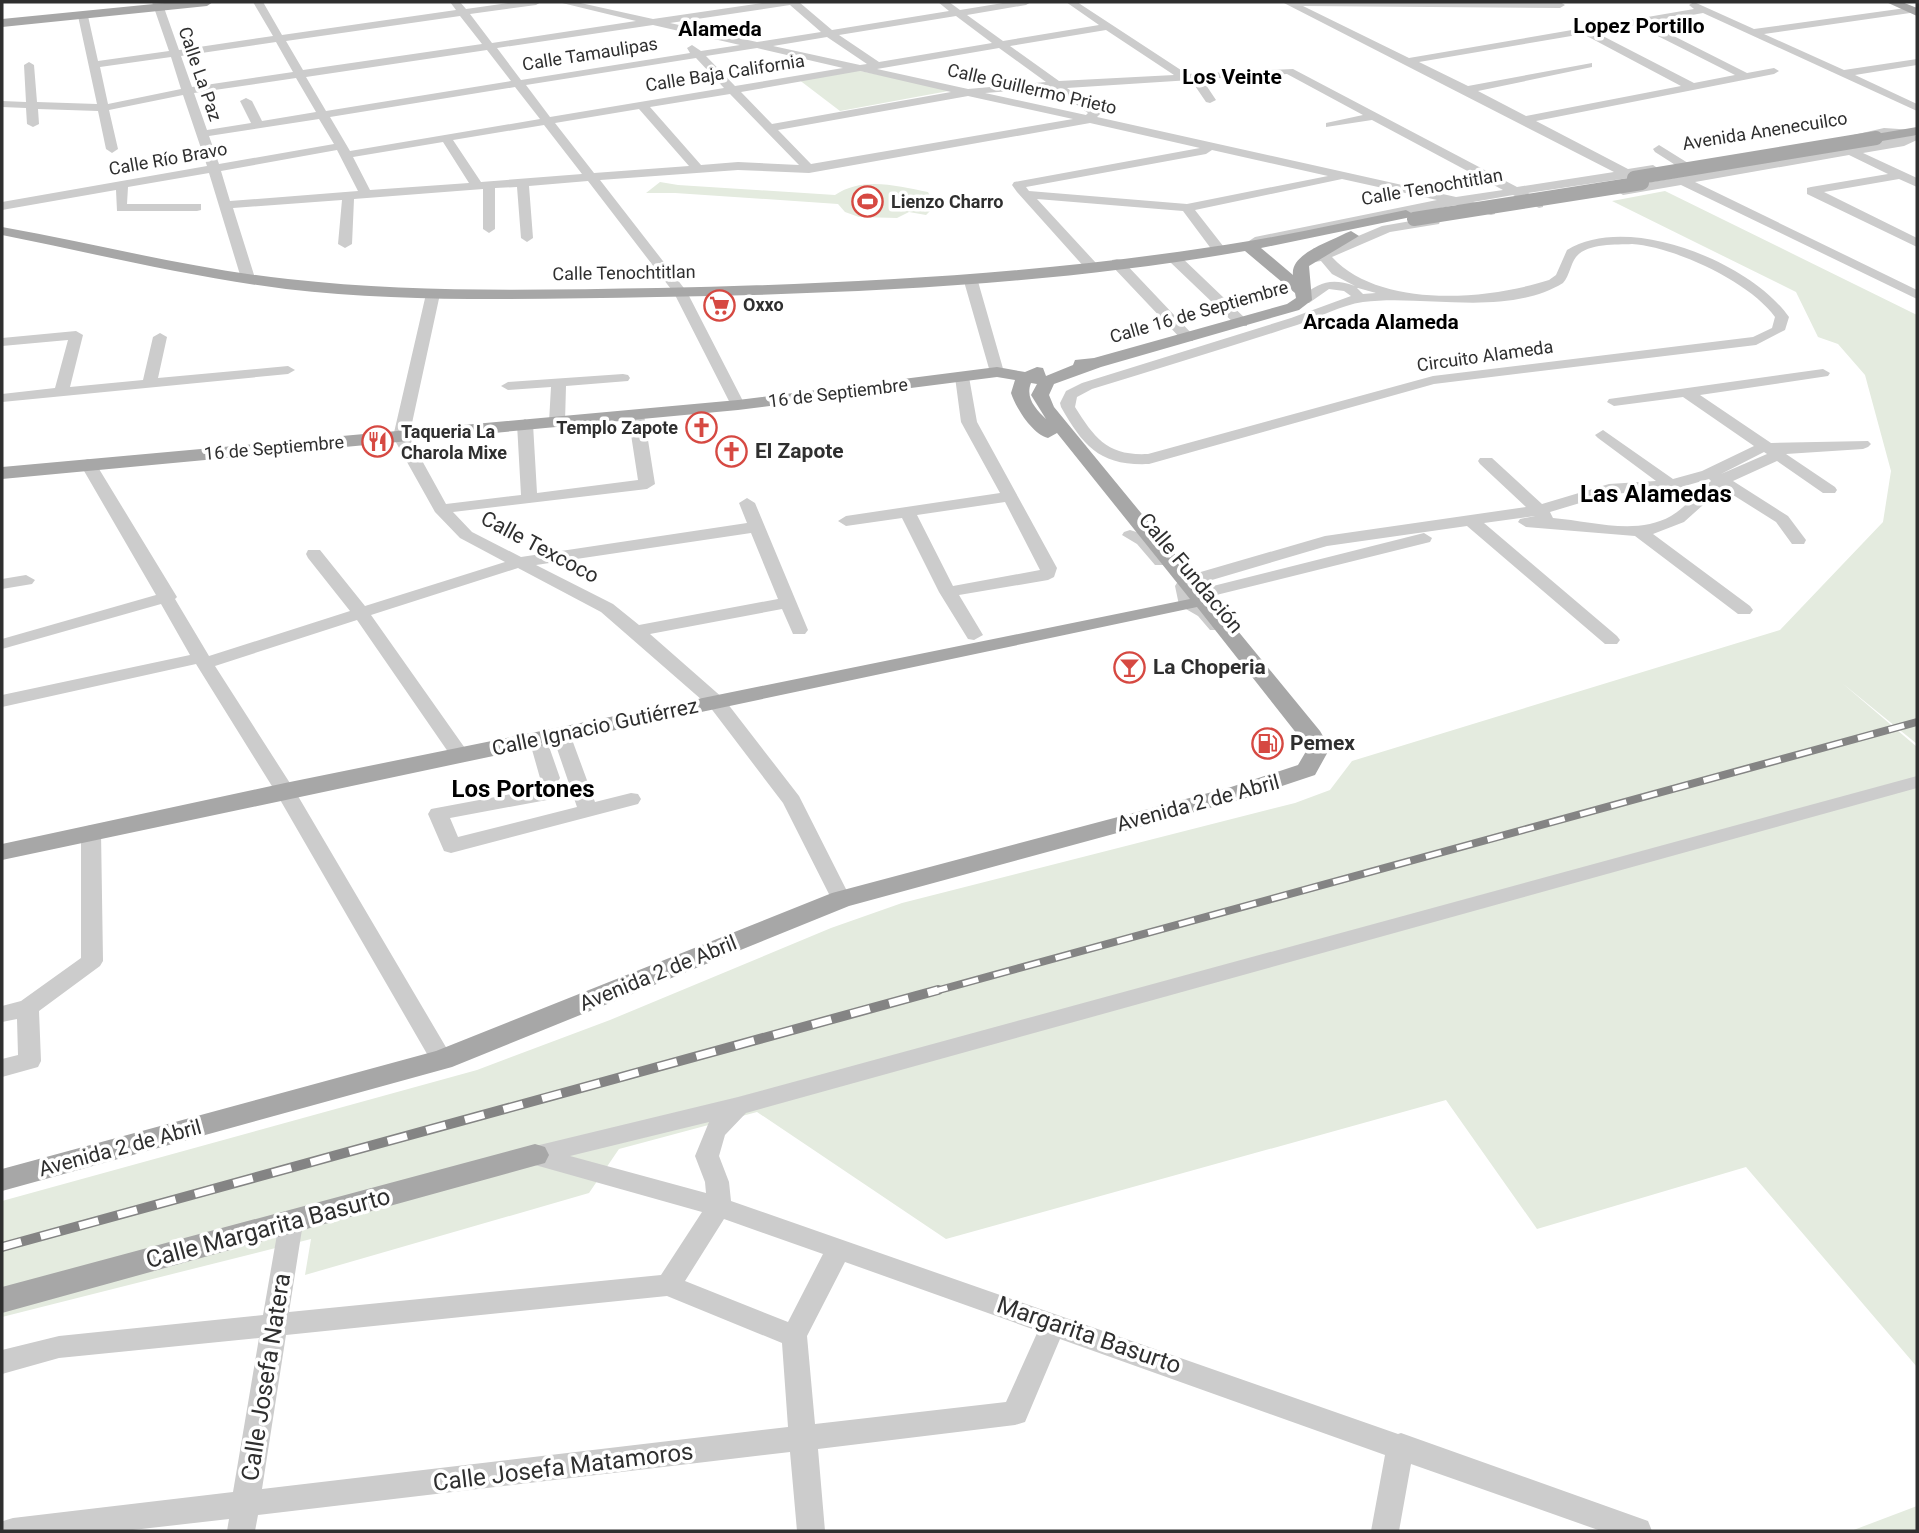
<svg xmlns="http://www.w3.org/2000/svg" width="1919" height="1533" viewBox="0 0 1919 1533" font-family="Roboto,sans-serif">
<rect width="100%" height="100%" fill="#fff"/>
<!-- green -->
<path fill="#e4ebdf" d="M 855,70 L 954,90 L 840,111 L 798,79 Z
M 660,182 L 678,185 L 835,195 C 863,176 897,186 928,192 L 935,206 L 926,215 L 909,212 L 897,218 L 859,217 L 845,212 L 838,204 L 675,193 L 646,193 Z
M 1665,191 L 1917,315 L 1917,744 L 1842,683 L 1917,747 L 1917,1367 L 1746,1167 L 1537,1229 L 1446,1100 L 946,1239 L 757,1112 L 619,1149 L 589,1193 L 305,1275 L 311,1239 L 2,1317 L 2,1201 L 477,1070 L 610,1020 L 831,928 L 902,903 L 1295,803 L 1330,790 L 1352,761 L 1780,630 L 1883,522 L 1891,471 L 1865,375 L 1838,344 L 1818,337 L 1796,292 L 1612,201 Z
M 1917,1506 L 1917,1531 L 1851,1531 Z"/>
<g fill="none" stroke-linecap="round" stroke-linejoin="round">
<!-- minor -->
<path fill="#ccc" fill-rule="evenodd" d="M 152,2 L 162,2 L 179,50 L 273,36 L 253,2 L 263,2 L 282,35 L 456,10 L 450,2 L 460,2 L 466,9 L 516,2 L 541,2 L 536,5 L 470,14 L 492,43 L 636,21 L 558,2 L 576,2 L 653,19 L 770,2 L 799,2 L 832,30 L 949,11 L 938,2 L 949,2 L 960,10 L 1009,2 L 1031,2 L 1026,5 L 967,15 L 1003,41 L 1099,25 L 1066,2 L 1077,2 L 1187,74 L 1293,69 L 1517,187 L 1614,172 L 1282,2 L 1560,2 L 1565,5 L 1560,8 L 1303,6 L 1409,58 L 1694,9 L 1689,5 L 1694,2 L 1754,29 L 1913,7 L 1917,8 L 1917,12 L 1764,34 L 1844,70 L 1917,59 L 1917,65 L 1855,75 L 1917,104 L 1917,111 L 1703,13 L 1648,23 L 1747,73 L 1774,68 L 1779,71 L 1774,74 L 1536,121 L 1628,169 L 1653,165 L 1659,169 L 1628,178 L 1528,193 L 1543,201 L 1543,207 L 1539,208 L 1513,195 L 1473,202 L 1495,208 L 1495,214 L 1491,215 L 1456,205 L 1255,245 L 1249,241 L 1255,237 L 1437,200 L 1342,179 L 1195,210 L 1227,251 L 1220,255 L 1215,254 L 1183,211 L 1037,199 L 1096,263 L 1098,266 L 1091,270 L 1086,269 L 1017,192 L 1012,185 L 1014,182 L 1200,148 L 1090,123 L 809,173 L 738,170 L 600,180 L 687,292 L 745,405 L 738,409 L 731,405 L 674,293 L 588,181 L 529,186 L 533,238 L 527,242 L 521,238 L 517,187 L 495,188 L 495,229 L 489,233 L 483,229 L 483,189 L 354,199 L 352,244 L 345,248 L 338,244 L 342,200 L 233,208 L 255,278 L 248,282 L 241,278 L 209,173 L 128,187 L 127,204 L 201,204 L 201,210 L 197,211 L 117,211 L 116,190 L 2,210 L 2,202 L 207,166 L 183,95 L 109,110 L 118,149 L 112,153 L 106,149 L 98,111 L 38,109 L 39,124 L 33,127 L 27,124 L 26,108 L 2,107 L 2,101 L 26,102 L 24,65 L 29,62 L 34,65 L 37,102 L 97,104 L 78,16 L 83,13 L 88,16 L 98,61 L 169,51 ZM 790,5 L 821,32 L 757,42 L 670,23 ZM 460,16 L 482,44 L 303,70 L 286,41 ZM 956,16 L 992,43 L 879,62 L 839,35 ZM 653,25 L 740,45 L 701,51 L 692,45 L 687,48 L 690,53 L 521,80 L 497,48 ZM 1636,25 L 1735,75 L 1694,83 L 1595,32 ZM 1106,30 L 1174,75 L 1059,81 L 1010,46 ZM 1583,34 L 1681,86 L 1526,116 L 1478,91 L 1592,67 L 1592,63 L 1468,86 L 1419,62 ZM 827,37 L 867,64 L 860,65 L 773,46 ZM 276,42 L 293,72 L 192,87 L 181,56 ZM 757,48 L 843,68 L 735,86 L 706,56 ZM 999,48 L 1046,82 L 968,89 L 877,69 ZM 487,50 L 511,81 L 326,111 L 306,77 ZM 171,57 L 181,89 L 108,104 L 100,67 ZM 696,58 L 724,88 L 550,117 L 526,85 ZM 860,71 L 951,92 L 772,124 L 741,92 ZM 1287,74 L 1363,115 L 1326,123 L 1326,127 L 1372,120 L 1503,190 L 1456,197 L 1097,117 L 1101,113 L 1099,111 L 1067,88 L 1191,80 L 1206,102 L 1210,103 L 1216,100 L 1202,79 ZM 296,78 L 316,112 L 262,121 L 252,101 L 246,98 L 240,101 L 251,123 L 207,130 L 194,93 ZM 515,87 L 540,119 L 350,151 L 330,117 ZM 1054,88 L 1088,113 L 1086,115 L 985,93 ZM 730,94 L 799,165 L 738,162 L 701,165 L 650,107 ZM 968,96 L 1073,119 L 811,164 L 778,130 ZM 639,109 L 689,166 L 594,173 L 555,123 ZM 319,119 L 334,144 L 219,164 L 209,136 ZM 544,125 L 582,174 L 481,182 L 453,140 ZM 443,142 L 469,183 L 370,190 L 353,157 ZM 337,150 L 358,191 L 230,201 L 221,171 ZM 1212,150 L 1328,176 L 1187,204 L 1029,191 L 1026,187 L 1206,154 Z
M 1884,128 L 1914,130 L 1917,140 L 1904,146 L 1863,153 L 1917,178 L 1917,187 L 1899,179 L 1824,192 L 1917,238 L 1917,247 L 1807,194 L 1807,188 L 1811,187 L 1888,174 L 1849,155 L 1695,182 L 1917,290 L 1917,299 L 1681,185 L 1623,195 L 1617,191 L 1623,187 L 1691,175 L 1655,152 L 1653,149 L 1659,145 L 1704,173 L 1909,135 L 1884,134 L 1855,140 L 1849,136 Z
M 1434,217 L 1440,221 L 1439,224 L 1390,232 L 1332,257 C 1380,309 1487,300 1549,280 L 1556,275 L 1567,250 C 1629,212 1751,263 1789,317 L 1785,330 L 1756,345 L 1434,384 L 1149,464 C 1100,466 1084,447 1061,407 L 1060,403 L 1066,391 L 1082,383 L 1291,318 L 1351,296 L 1344,291 L 1329,289 L 1309,303 L 1299,303 L 1299,297 C 1321,283 1329,277 1355,286 L 1332,274 L 1321,261 L 1308,263 L 1308,257 L 1315,254 L 1312,251 L 1314,248 L 1325,250 L 1382,226 ZM 1632,244 C 1675,247 1750,282 1775,317 L 1772,328 L 1753,337 L 1433,376 L 1148,454 C 1108,456 1095,439 1075,407 L 1077,397 L 1092,389 C 1160,368 1229,347 1297,325 C 1318,318 1341,305 1363,302 C 1425,294 1505,318 1563,283 C 1570,275 1570,265 1576,257 C 1587,243 1616,245 1632,244 ZM 1357,288 L 1358,288 L 1376,293 L 1363,294 Z
M 1174,254 L 1179,255 L 1247,320 L 1247,326 L 1237,326 L 1169,261 L 1167,258 Z
M 1117,259 L 1122,260 L 1193,335 L 1193,341 L 1183,341 L 1112,266 L 1112,260 Z
M 970,274 L 977,278 L 1004,372 L 1002,375 L 992,375 L 990,372 L 963,278 Z
M 433,290 L 440,294 L 409,437 L 446,504 L 521,495 L 517,424 L 525,419 L 533,424 L 537,493 L 638,480 L 628,415 L 636,410 L 644,415 L 655,484 L 647,489 L 453,512 L 472,532 L 521,557 L 747,523 L 739,503 L 747,498 L 755,503 L 808,630 L 805,634 L 793,634 L 782,609 L 650,634 L 724,699 L 799,796 L 851,899 L 848,904 L 841,906 L 834,904 L 783,803 L 710,707 L 601,612 L 518,568 L 371,615 L 467,751 L 470,755 L 467,759 L 453,759 L 357,620 L 215,666 L 295,791 L 450,1054 L 453,1060 L 450,1066 L 442,1069 L 434,1066 L 275,791 L 196,664 L 2,707 L 2,695 L 190,655 L 161,604 L 2,649 L 2,639 L 156,595 L 80,464 L 82,461 L 88,459 L 96,464 L 177,597 L 175,599 L 209,656 L 350,611 L 308,558 L 306,554 L 308,550 L 320,550 L 365,606 L 505,562 L 460,538 L 435,512 L 393,437 L 426,294 ZM 751,533 L 778,599 L 639,625 L 613,604 L 536,565 Z
M 76,331 L 83,335 L 70,387 L 143,380 L 153,337 L 160,333 L 167,337 L 158,378 L 288,366 L 295,370 L 288,374 L 2,402 L 2,394 L 55,388 L 68,340 L 2,346 L 2,338 Z
M 1823,369 L 1830,373 L 1828,376 L 1700,395 L 1771,443 L 1868,441 L 1871,444 L 1868,447 L 1863,449 L 1786,454 L 1835,487 L 1837,490 L 1835,493 L 1823,493 L 1777,461 L 1733,481 L 1788,516 L 1806,540 L 1804,544 L 1792,544 L 1776,522 L 1722,488 L 1684,522 L 1653,534 L 1750,606 L 1753,610 L 1750,614 L 1738,614 L 1635,536 L 1526,527 L 1518,522 L 1520,519 L 1535,516 L 1484,523 L 1617,636 L 1620,640 L 1617,644 L 1605,644 L 1467,526 L 1327,546 L 1195,585 L 1201,589 L 1424,533 L 1432,538 L 1430,542 L 1196,600 L 1196,602 L 1210,608 L 1225,626 L 1222,630 L 1210,630 L 1198,616 L 1179,605 L 1175,586 L 1180,578 L 1325,536 L 1526,507 L 1480,464 L 1478,461 L 1480,458 L 1492,458 L 1542,504 L 1609,484 L 1656,481 L 1598,438 L 1595,435 L 1603,430 L 1673,479 L 1702,471 L 1754,446 L 1683,397 L 1614,406 L 1607,402 L 1609,399 ZM 1764,452 L 1767,454 L 1721,474 ZM 1709,479 L 1711,481 C 1698,492 1686,507 1671,516 C 1636,536 1591,521 1553,518 L 1550,512 L 1610,494 L 1671,490 Z
M 962,373 L 969,377 L 977,422 L 1057,568 L 1054,577 L 1048,580 L 959,595 L 983,635 L 974,640 L 968,639 L 939,592 L 902,518 L 846,526 L 838,521 L 846,516 L 1000,493 L 961,422 L 955,377 ZM 1005,502 L 1040,570 L 953,586 L 917,515 Z
M 623,374 L 628,375 L 630,378 L 628,381 L 566,386 L 565,422 L 557,427 L 549,422 L 551,387 L 508,390 L 501,386 L 508,382 Z
M 1130,530 L 1149,536 L 1169,561 L 1167,565 L 1155,565 L 1137,544 L 1122,535 L 1124,532 Z
M 26,575 L 35,580 L 32,584 L 2,589 L 2,579 Z
M 561,728 L 570,734 L 595,802 L 631,793 L 638,794 L 641,799 L 638,804 L 451,853 L 444,851 L 428,814 L 431,809 L 533,790 L 540,778 L 529,739 L 531,735 L 545,735 L 560,778 L 547,800 L 450,818 L 458,837 L 577,807 L 552,734 Z
M 1917,776 L 1917,788 L 746,1113 L 725,1135 L 719,1156 L 729,1182 L 731,1201 L 1398,1434 L 1401,1433 L 1648,1521 L 1652,1531 L 1601,1531 L 1411,1464 L 1399,1531 L 1371,1531 L 1385,1455 L 1060,1339 L 1025,1422 L 1015,1425 L 818,1449 L 825,1531 L 797,1531 L 790,1452 L 258,1515 L 255,1531 L 227,1531 L 229,1519 L 124,1531 L 2,1531 L 3,1521 L 13,1518 L 233,1492 L 259,1338 L 59,1358 L 2,1374 L 2,1350 L 59,1336 L 263,1315 L 279,1223 L 282,1216 L 291,1213 L 300,1216 L 303,1223 L 289,1312 L 661,1275 L 702,1212 L 528,1163 L 523,1155 L 527,1148 L 738,1097 ZM 709,1122 L 695,1156 L 705,1182 L 706,1193 L 570,1156 ZM 724,1219 L 823,1254 L 788,1322 L 685,1281 ZM 845,1262 L 1038,1331 L 1006,1402 L 815,1424 L 807,1336 ZM 667,1296 L 782,1343 L 788,1427 L 262,1489 L 286,1335 Z
M 91,825 L 98,827 L 101,832 L 103,961 L 100,966 L 39,1011 L 41,1061 L 38,1067 L 2,1077 L 2,1059 L 18,1055 L 17,1019 L 2,1022 L 2,1006 L 21,1001 L 81,958 L 81,832 L 84,827 Z"/>
<!-- major -->
<path fill="#a7a7a7" fill-rule="evenodd" d="M 174,2 L 213,2 L 207,6 L 2,27 L 2,19 Z
M 1886,2 L 1902,2 L 1917,8 L 1917,16 Z
M 1917,127 L 1917,135 L 1876,142 L 1869,138 L 1876,134 Z
M 1406,210 L 1413,214 L 1411,217 L 1261,248 L 1293,275 C 1290,254 1329,242 1346,233 L 1351,231 L 1359,236 L 1309,266 L 1312,300 L 1299,310 L 1101,367 L 1054,384 L 1049,395 L 1054,407 L 1320,731 L 1330,748 L 1315,775 L 1246,798 L 849,906 L 452,1067 L 2,1191 L 2,1169 L 436,1051 L 832,893 L 1231,787 L 1298,765 L 1308,748 L 1197,607 L 2,860 L 2,844 L 285,783 L 1190,599 L 1057,433 L 1048,438 C 1032,434 1016,408 1011,393 L 1015,380 L 997,377 L 738,410 L 2,479 L 2,467 L 738,400 L 997,367 L 1025,372 L 1037,367 L 1043,368 L 1046,376 L 1073,365 L 1075,360 L 1094,358 L 1287,304 L 1296,298 L 1295,293 L 1245,251 C 1051,285 853,294 657,297 C 534,299 408,303 286,289 C 190,277 96,254 2,235 L 2,227 C 97,244 192,269 288,279 C 411,293 535,290 658,288 C 843,284 1027,275 1211,247 C 1276,238 1341,223 1406,210 ZM 1031,383 L 1037,384 L 1031,395 L 1046,419 C 1036,409 1025,398 1031,383 Z
M 535,1144 L 545,1147 L 549,1155 L 545,1163 L 2,1313 L 2,1287 Z"/>
<defs>
<path id="rail-far1" d="M 932,992 L 1917,722"/>
<path id="rail" d="M 2,1247 L 938,990"/>
</defs>
<!-- rail-far1 casing -->
<use href="#rail-far1" stroke="#848484" stroke-width="8"/>
<!-- rail casing -->
<use href="#rail" stroke="#848484" stroke-width="10"/>
<!-- rail-far1 -->
<use href="#rail-far1" stroke="#fff" stroke-width="5" stroke-dasharray="16" stroke-linecap="butt"/>
<!-- rail -->
<use href="#rail" stroke="#fff" stroke-width="7" stroke-dasharray="20" stroke-linecap="butt"/>
<!-- major-bridge -->
<path stroke="#a7a7a7" stroke-width="14" d="M 1634,178 L 1876,138
M 1414,219 L 1642,183"/>
</g>
<!-- icons -->
<defs>
<symbol id="stadium-ring" viewBox="-11 -11 22 22"><circle r="9.5" fill="#fff" stroke="#d64942" stroke-width="1.5"/><path d="M0-5a6.5 5 0 1 0 0 10a6.5 5 0 1 0 0-10ZM-3.5-1.8h7v3.6h-7Z" fill="#d64942"/></symbol>
<symbol id="supermarket-ring" viewBox="-11 -11 22 22"><circle r="9.5" fill="#fff" stroke="#d64942" stroke-width="1.5"/><path d="M-6-5.5h2.5l.6 2H6L4.5 2H-2.5L-4.4-4H-6ZM-1.5 3.2a1.3 1.3 0 1 0 .1 0ZM3 3.2a1.3 1.3 0 1 0 .1 0Z" fill="#d64942"/></symbol>
<symbol id="church-ring" viewBox="-11 -11 22 22"><circle r="9.5" fill="#fff" stroke="#d64942" stroke-width="1.5"/><path d="M-1.2-6h2.4v3.5h3.3v2.4h-3.3V6h-2.4V-.1h-3.3v-2.4h3.3Z" fill="#d64942"/></symbol>
<symbol id="restaurant-ring" viewBox="-11 -11 22 22"><circle r="9.5" fill="#fff" stroke="#d64942" stroke-width="1.5"/><path d="M-5-6h1v4h1v-4h1v4h1v-4h1v5L-1.5 .5V6h-2V.5L-5-1ZM5-6V6H3V1.5H1.5Q1.5-4 5-6Z" fill="#d64942"/></symbol>
<symbol id="bar-ring" viewBox="-11 -11 22 22"><circle r="9.5" fill="#fff" stroke="#d64942" stroke-width="1.5"/><path d="M-6-5H6L.8 .8V4.5H3.5V6h-7V4.5H-.8V.8Z" fill="#d64942"/></symbol>
<symbol id="fuel-ring" viewBox="-11 -11 22 22"><circle r="9.5" fill="#fff" stroke="#d64942" stroke-width="1.5"/><path d="M-5.5-6h7V0h2V4h1.3V-2.5L3-4.5l.8-.8L6-3V5H2.5V1h-1V6h-7ZM-4.2-4.7v3.2H.2V-4.7Z" fill="#d64942"/></symbol>
</defs>
<g fill-rule="evenodd">
<use href="#stadium-ring" x="850" y="184" width="35" height="35"/>
<use href="#supermarket-ring" x="702" y="288" width="35" height="35"/>
<use href="#church-ring" x="684" y="410" width="35" height="35"/>
<use href="#restaurant-ring" x="360" y="424" width="35" height="35"/>
<use href="#church-ring" x="714" y="434" width="35" height="35"/>
<use href="#bar-ring" x="1112" y="650" width="35" height="35"/>
<use href="#fuel-ring" x="1250" y="726" width="35" height="35"/>
</g>
<g text-anchor="middle" stroke-width="7" stroke-linejoin="round" paint-order="stroke">
<!-- far-street labels -->
<g font-size="18" fill="#2f2f2f" stroke="#fff">
<text transform="translate(590 54) rotate(-9)" y="6">Calle Tamaulipas</text>
<text transform="translate(725 73) rotate(-9)" y="6">Calle Baja California</text>
<text transform="translate(200 74) rotate(71)" y="6">Calle La Paz</text>
<text transform="translate(1032 89) rotate(13)" y="6">Calle Guillermo Prieto</text>
<text transform="translate(1765 131) rotate(-9)" y="6">Avenida Anenecuilco</text>
<text transform="translate(168 159) rotate(-10)" y="6">Calle Río Bravo</text>
<text transform="translate(1432 187) rotate(-10)" y="6">Calle Tenochtitlan</text>
<text transform="translate(624 273) rotate(-1)" y="6">Calle Tenochtitlan</text>
<text transform="translate(1199 312) rotate(-16)" y="6">Calle 16 de Septiembre</text>
<text transform="translate(1485 356) rotate(-8)" y="6">Circuito Alameda</text>
<text transform="translate(838 393) rotate(-7)" y="6">16 de Septiembre</text>
<text transform="translate(274 448) rotate(-5)" y="6">16 de Septiembre</text>
</g>
<!-- far-poi labels -->
<g font-size="18" font-weight="bold" fill="#2f2f2f" stroke="#fff" text-anchor="start">
<text x="891" y="208">Lienzo Charro</text>
<text x="743" y="311">Oxxo</text>
<text x="678" y="434" text-anchor="end">Templo Zapote</text>
<text x="401" y="438">Taqueria La<tspan x="401" dy="21">Charola Mixe</tspan></text>
</g>
<!-- far-quarter labels -->
<g font-size="21" font-weight="bold" fill="#000" stroke="#fff">
<text x="1639" y="33">Lopez Portillo</text>
<text x="720" y="36">Alameda</text>
<text x="1232" y="84">Los Veinte</text>
<text x="1381" y="329">Arcada Alameda</text>
</g>
<!-- poi labels -->
<g font-size="21" font-weight="bold" fill="#2f2f2f" stroke="#fff" text-anchor="start">
<text x="755" y="458">El Zapote</text>
<text x="1153" y="674">La Choperia</text>
<text x="1290" y="750">Pemex</text>
</g>
<!-- street labels -->
<g font-size="21" fill="#2f2f2f" stroke="#fff">
<text transform="translate(540 547) rotate(28)" y="7">Calle Texcoco</text>
<text transform="translate(1191 573) rotate(50)" y="7">Calle Fundación</text>
<text transform="translate(595 727) rotate(-12)" y="7">Calle Ignacio Gutiérrez</text>
<text transform="translate(1198 803) rotate(-15)" y="7">Avenida 2 de Abril</text>
<text transform="translate(658 973) rotate(-22)" y="7">Avenida 2 de Abril</text>
<text transform="translate(120 1148) rotate(-15)" y="7">Avenida 2 de Abril</text>
</g>
<!-- quarter labels -->
<g font-size="24" font-weight="bold" fill="#000" stroke="#fff">
<text x="1656" y="502">Las Alamedas</text>
<text x="523" y="797">Los Portones</text>
</g>
<!-- near-street labels -->
<g font-size="24" fill="#2f2f2f" stroke="#fff">
<text transform="translate(268 1228) rotate(-15)" y="8">Calle Margarita Basurto</text>
<text transform="translate(1089 1335) rotate(19)" y="8">Margarita Basurto</text>
<text transform="translate(266 1377) rotate(-81)" y="8">Calle Josefa Natera</text>
<text transform="translate(563 1467) rotate(-7)" y="8">Calle Josefa Matamoros</text>
</g>
</g>
<!-- border -->
<rect width="1919" height="1533" fill="none" stroke="#2f2f2f" stroke-width="7"/>
</svg>
